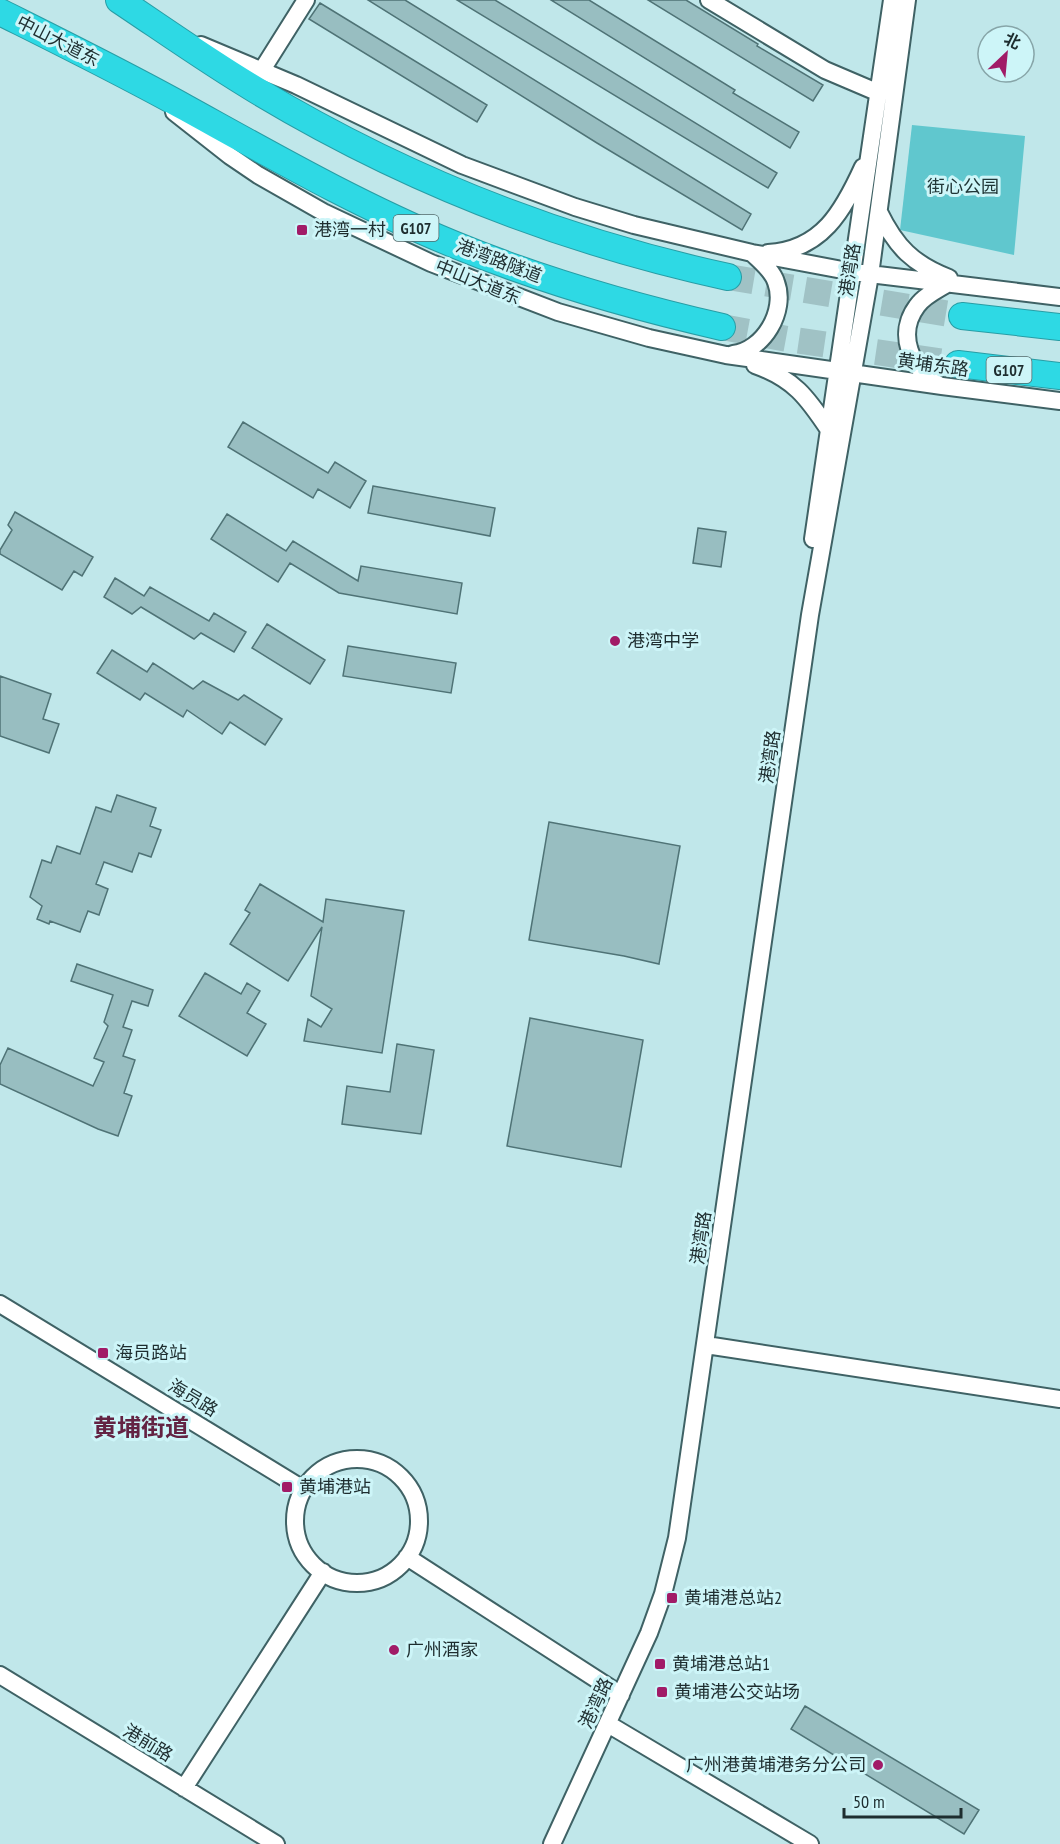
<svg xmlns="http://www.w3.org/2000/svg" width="1060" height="1844" viewBox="0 0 1060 1844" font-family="'PT Sans Narrow','Noto Sans SC',sans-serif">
<rect width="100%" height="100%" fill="#c0e7ea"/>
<!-- green -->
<path fill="#60c7ce" d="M 912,125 L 1025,136 L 1014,255 L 900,230 Z"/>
<!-- building -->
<path fill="#98bec1" stroke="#4f7376" stroke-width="1.5" d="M 368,0 L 405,0 L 751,214 L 742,230 L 597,143 Z
M 457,0 L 495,0 L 777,173 L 768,188 Z
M 551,0 L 589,0 L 735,90 L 733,93 L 799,132 L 790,148 Z
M 648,0 L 686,0 L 758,44 L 757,46 L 823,85 L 813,101 Z
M 320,3 L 487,105 L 477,122 L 309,19 Z
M 243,422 L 328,473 L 335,462 L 366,481 L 350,508 L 318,489 L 313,498 L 228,447 Z
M 373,486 L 495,508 L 490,536 L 368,513 Z
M 15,512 L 93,557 L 82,576 L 74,571 L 62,590 L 0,554 L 0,550 L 12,530 L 8,525 Z
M 227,514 L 286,551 L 293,541 L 358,581 L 361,566 L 462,583 L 457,614 L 339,593 L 290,563 L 278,582 L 211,539 Z
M 698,528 L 726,532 L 721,567 L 693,563 Z
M 115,578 L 144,596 L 150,587 L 209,621 L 214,613 L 246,632 L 234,652 L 201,633 L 194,639 L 141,607 L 132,614 L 104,597 Z
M 267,624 L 325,660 L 310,684 L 252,648 Z
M 348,646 L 456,663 L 451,693 L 343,676 Z
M 112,650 L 147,672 L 153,663 L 193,689 L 203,681 L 238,700 L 244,695 L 282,719 L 265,745 L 230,722 L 222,734 L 187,710 L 183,717 L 145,693 L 140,700 L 97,673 Z
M 0,676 L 51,694 L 43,719 L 59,724 L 49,753 L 0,736 Z
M 117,795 L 156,808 L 150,826 L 161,830 L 151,857 L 139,853 L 132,872 L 104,862 L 96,884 L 108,889 L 99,915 L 88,911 L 80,932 L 50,921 L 49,924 L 37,919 L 42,906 L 30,897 L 42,860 L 51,863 L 57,846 L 80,854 L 96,807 L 111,812 Z
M 549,822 L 680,846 L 659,964 L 624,956 L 529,940 Z
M 260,884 L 323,922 L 326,899 L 404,911 L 382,1053 L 304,1041 L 308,1019 L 321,1027 L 332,1009 L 311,996 L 322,927 L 288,981 L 230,944 L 250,913 L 245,910 Z
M 77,964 L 153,990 L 148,1006 L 132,1001 L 123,1027 L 132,1030 L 123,1056 L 135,1060 L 124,1093 L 132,1096 L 118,1136 L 98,1129 L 0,1084 L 0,1065 L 8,1048 L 93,1086 L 104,1062 L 94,1058 L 108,1026 L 104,1022 L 113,995 L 71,981 Z
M 205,973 L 241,994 L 247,983 L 260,991 L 247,1013 L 266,1024 L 247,1056 L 179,1016 Z
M 530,1018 L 643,1040 L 621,1167 L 507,1146 Z
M 397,1044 L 434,1050 L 421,1134 L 342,1124 L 347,1086 L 390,1092 Z
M 805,1706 L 979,1810 L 964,1834 L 791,1729 Z"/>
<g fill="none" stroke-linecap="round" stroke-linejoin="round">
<!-- highway-tunnel -->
<path stroke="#a0c2c5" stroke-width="26" stroke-dasharray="26 13" stroke-linecap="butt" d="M 728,277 L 962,316
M 722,327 L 787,339 L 958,364"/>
<defs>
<path id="minor" d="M 709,0 L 825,70 L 879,93
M 201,45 L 296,85 L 462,165 L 575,207 L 634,225 L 752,253 L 853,272 L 1060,297
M 262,70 L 306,0
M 174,112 L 230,156 L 258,175 L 323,212 L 431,263 L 558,312 L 649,338 L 726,355 L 942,386 L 1060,401
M 879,212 C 896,247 913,264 949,278
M 768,253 C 822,250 843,211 863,167
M 733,354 C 763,351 787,311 776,282 C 772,270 761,262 752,253
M 755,365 C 794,379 807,397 829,430
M 939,385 C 911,369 896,334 917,306 C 924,296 937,290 947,284
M 813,539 L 892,0
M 0,1304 L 303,1489
M 706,1345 L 1060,1399
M295 1521a62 62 0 1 1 124 0a62 62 0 1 1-124 0Z
M 407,1557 L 621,1695
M 0,1675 L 276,1844
M 608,1724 L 810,1844
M 184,1788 L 323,1572
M 552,1844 L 649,1633 L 663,1594 L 677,1538 L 810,615 L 870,275 L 907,0"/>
<path id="highway" d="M 119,0 C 164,30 209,62 256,90 C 402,178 562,241 728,277
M 0,12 C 62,43 125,74 186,108 C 273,156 360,206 453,244 C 540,280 630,306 722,327
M 962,316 L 1060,327
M 958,364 L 1060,376"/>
</defs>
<!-- minor casing -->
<use href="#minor" stroke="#3f6265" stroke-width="20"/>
<!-- highway casing -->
<use href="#highway" stroke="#289da5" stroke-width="28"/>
<!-- minor -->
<use href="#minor" stroke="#fff" stroke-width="16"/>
<!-- highway -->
<use href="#highway" stroke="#2ed9e4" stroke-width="26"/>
</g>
<!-- markers -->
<g fill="#a11b67" stroke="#cdf5f8" stroke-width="2">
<rect x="296" y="224" width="12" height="12" rx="3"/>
<circle cx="615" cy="641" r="6"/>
<rect x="97" y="1347" width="12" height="12" rx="3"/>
<rect x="281" y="1481" width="12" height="12" rx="3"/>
<rect x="666" y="1592" width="12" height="12" rx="3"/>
<circle cx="394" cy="1650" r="6"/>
<rect x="654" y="1658" width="12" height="12" rx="3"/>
<rect x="656" y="1686" width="12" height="12" rx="3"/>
<circle cx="878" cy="1765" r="6"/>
</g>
<g text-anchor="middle" stroke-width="6" stroke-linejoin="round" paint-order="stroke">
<!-- shield labels -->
<g fill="#cdf5f8" stroke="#52696b" stroke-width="1.5">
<rect x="393.5" y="215" width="45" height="26" rx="4.5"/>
<rect x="986.5" y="357" width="45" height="26" rx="4.5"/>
</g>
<g font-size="16" font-weight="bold" fill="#1e2d2f">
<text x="416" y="234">G107</text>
<text x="1009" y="376">G107</text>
</g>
<!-- street labels -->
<g font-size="18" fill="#1e2d2f" stroke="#cdf5f8">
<text transform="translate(58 41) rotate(27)" y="6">中山大道东</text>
<text transform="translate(499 261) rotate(21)" y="6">港湾路隧道</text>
<text transform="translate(850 270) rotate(-81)" y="6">港湾路</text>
<text transform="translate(478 282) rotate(22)" y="6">中山大道东</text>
<text transform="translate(933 365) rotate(8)" y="6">黄埔东路</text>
<text transform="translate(770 757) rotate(-82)" y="6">港湾路</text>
<text transform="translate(701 1238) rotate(-82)" y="6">港湾路</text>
<text transform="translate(193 1398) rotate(31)" y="6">海员路</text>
<text transform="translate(596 1703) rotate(-65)" y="6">港湾路</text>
<text transform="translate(148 1743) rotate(31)" y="6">港前路</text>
</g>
<!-- park labels -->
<g font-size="18" fill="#203637" stroke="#cdf5f8">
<text x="963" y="193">街心公园</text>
</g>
<!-- poi labels -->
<g font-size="18" fill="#1e2d2f" stroke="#cdf5f8" text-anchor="start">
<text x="314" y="236">港湾一村</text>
<text x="627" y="647">港湾中学</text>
<text x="115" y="1359">海员路站</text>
<text x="299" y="1493">黄埔港站</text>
<text x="684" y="1604">黄埔港总站2</text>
<text x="406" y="1656">广州酒家</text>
<text x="672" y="1670">黄埔港总站1</text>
<text x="674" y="1698">黄埔港公交站场</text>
<text x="866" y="1771" text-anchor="end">广州港黄埔港务分公司</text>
</g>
<!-- district labels -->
<g font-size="24" font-weight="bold" fill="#632343" stroke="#cdf5f8">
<text x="141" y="1436">黄埔街道</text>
</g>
</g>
<!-- north arrow -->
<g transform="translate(1006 54) rotate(26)"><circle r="28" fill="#cdf5f8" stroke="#87a5a8" stroke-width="1.5"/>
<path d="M0-4.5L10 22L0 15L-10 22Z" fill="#a11b67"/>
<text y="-9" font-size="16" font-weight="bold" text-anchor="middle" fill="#1e2d2f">北</text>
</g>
<!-- scale -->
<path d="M844 1808v9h117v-9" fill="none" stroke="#1e2d2f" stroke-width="3"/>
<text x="853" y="1808" font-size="18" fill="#1e2d2f" stroke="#cdf5f8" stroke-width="4.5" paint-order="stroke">50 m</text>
</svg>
